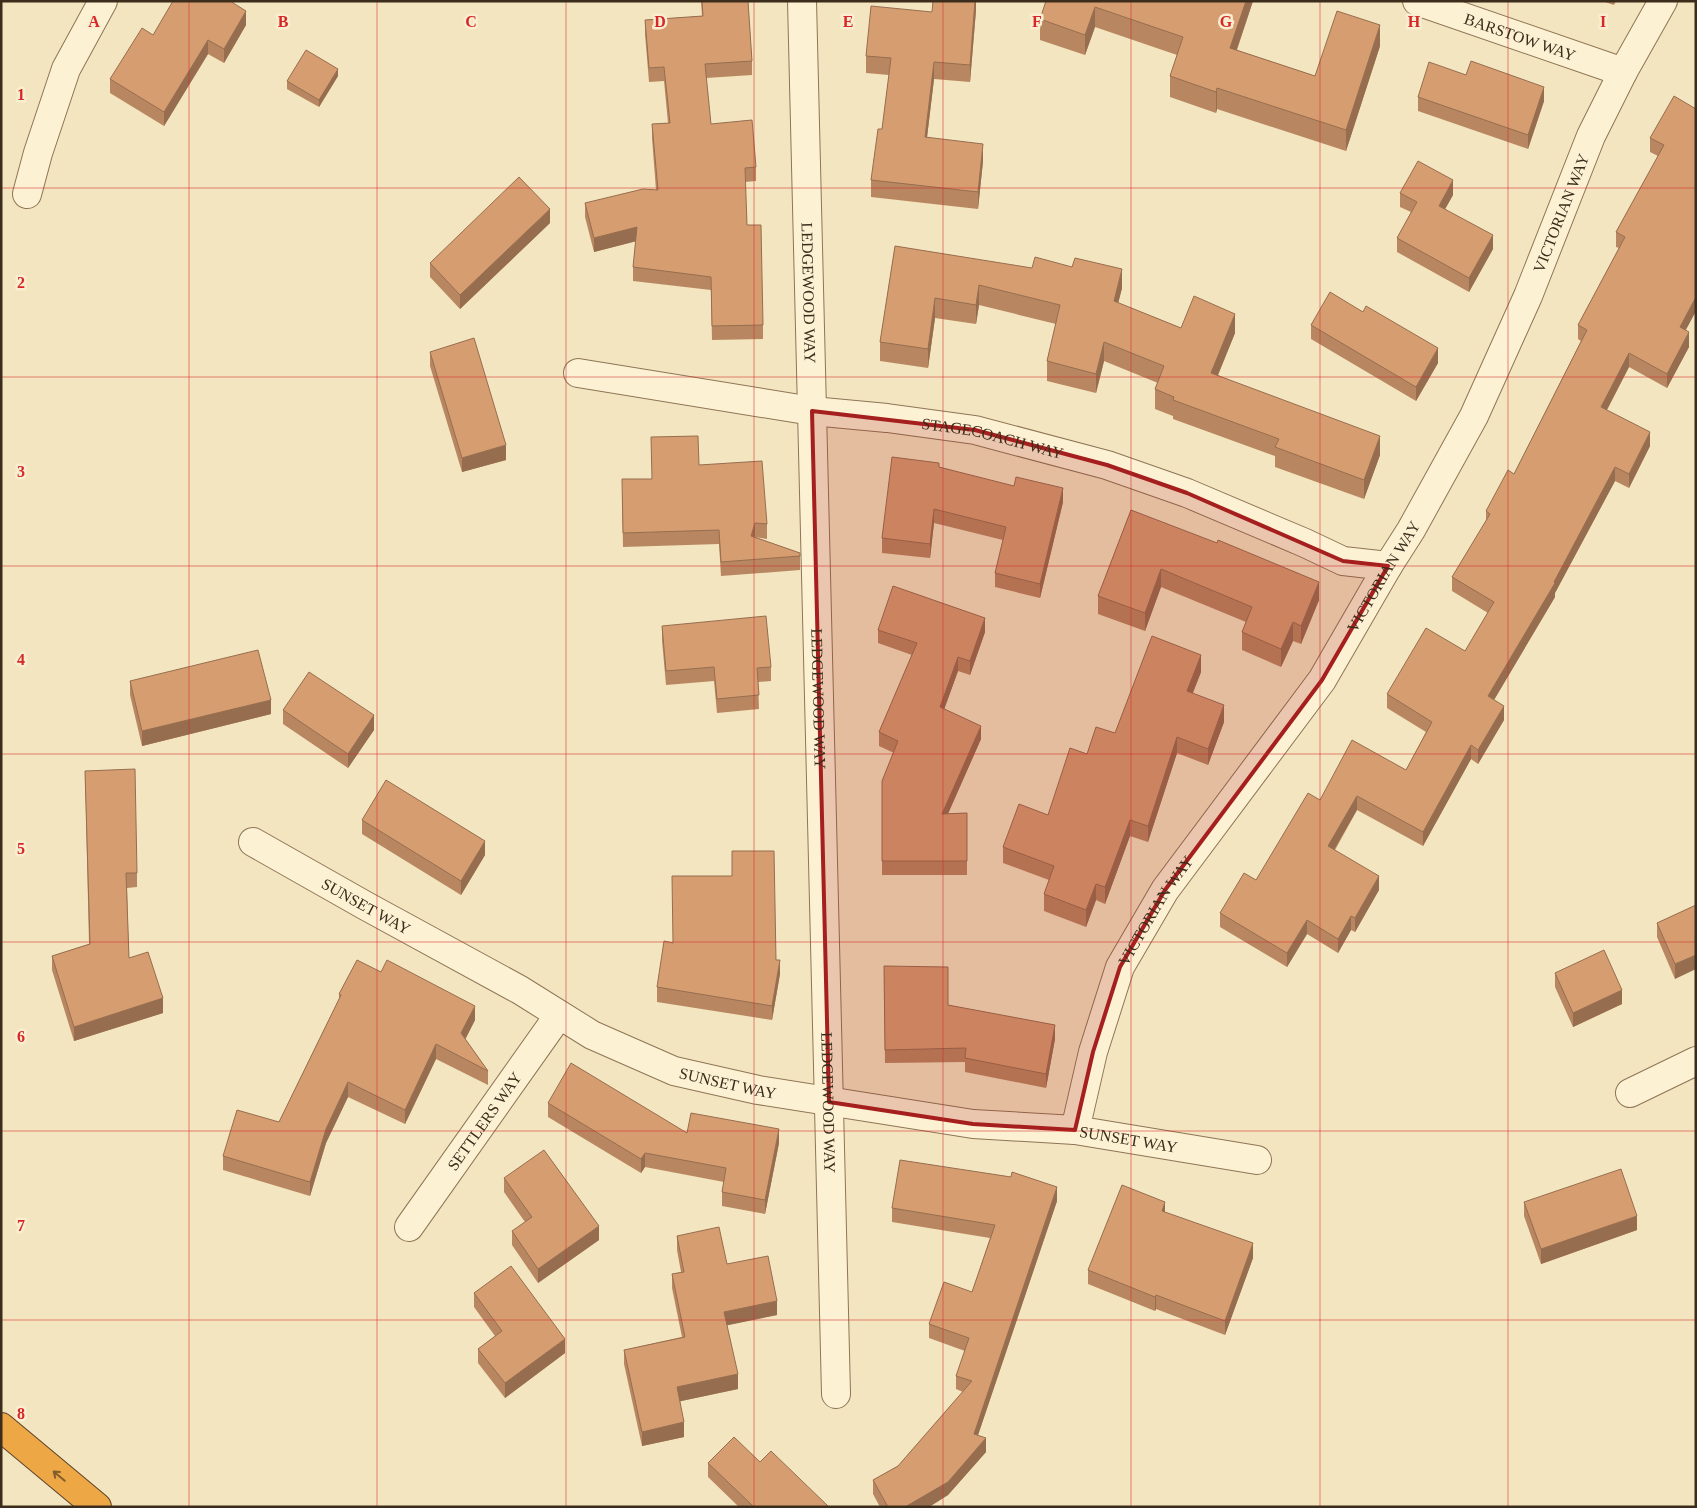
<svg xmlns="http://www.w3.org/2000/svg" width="1697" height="1508" viewBox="0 0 1697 1508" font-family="'Times New Roman',serif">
<rect width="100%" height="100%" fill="#f3e5bf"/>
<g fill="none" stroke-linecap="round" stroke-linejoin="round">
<defs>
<g id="minor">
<path id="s1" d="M 802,1 L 836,1394"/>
<path id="s2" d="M 1417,1 L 1623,72"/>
<path d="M 27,194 L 38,153 L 66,69 L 103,1"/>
<path id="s3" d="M 578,373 L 812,411 L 887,418 L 975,430 L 1107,465 L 1187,493 L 1305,543 L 1343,561 L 1388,566"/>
<path id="s4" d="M 253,842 L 366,906 L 520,990 L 592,1035 L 674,1071 L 758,1090 L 973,1124 L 1075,1130 L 1257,1160"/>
<path d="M 1630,1093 L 1696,1061"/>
<path id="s5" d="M 1075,1130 L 1093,1052 L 1120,967 L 1165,890 L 1322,680 L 1388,566 L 1411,530 L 1474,416 L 1528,296 L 1591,136 L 1623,72 L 1663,1"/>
<path id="s6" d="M 409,1227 L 559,1015"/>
</g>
<path id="motorway" d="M 1,1427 L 97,1507"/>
</defs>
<!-- minor casing -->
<use href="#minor" stroke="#8e7555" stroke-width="30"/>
<!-- motorway casing -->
<use href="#motorway" stroke="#5b422a" stroke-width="30"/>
<!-- minor -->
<use href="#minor" stroke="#fdf1d4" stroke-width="28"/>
<!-- motorway -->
<use href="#motorway" stroke="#eda745" stroke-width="28"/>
</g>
<!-- wall -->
<path fill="#b88761" d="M 701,1 L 748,1 L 752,61 L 752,75 L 706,78 L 711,124 L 756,167 L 756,181 L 745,182 L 747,225 L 763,325 L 763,339 L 712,340 L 711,290 L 633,281 L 633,267 L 636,241 L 594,252 L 585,217 L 585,203 L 656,190 L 652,138 L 652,124 L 668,123 L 664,81 L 649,82 L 645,34 L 645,20 L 702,16 Z
M 976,1 L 976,10 L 970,82 L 934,79 L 927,137 L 983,161 L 978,209 L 871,197 L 871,180 L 882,129 L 889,75 L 866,73 L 866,56 L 932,12 Z
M 1046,1 L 1253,1 L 1237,50 L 1315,76 L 1380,46 L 1346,151 L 1217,109 L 1216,113 L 1170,97 L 1170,76 L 1177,55 L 1095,27 L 1085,55 L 1040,40 L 1040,19 Z
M 1602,1 L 1616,1 L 1614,5 Z
M 246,25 L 224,63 L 208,54 L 164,126 L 110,93 L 110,79 L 153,35 Z
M 1466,75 L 1544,101 L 1528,149 L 1418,111 L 1418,97 Z
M 338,76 L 319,107 L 287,89 L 287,81 Z
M 1696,109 L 1696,311 L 1685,330 L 1689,347 L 1667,388 L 1629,367 L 1607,410 L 1650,446 L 1629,488 L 1615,481 L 1555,593 L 1555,597 L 1494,700 L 1504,720 L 1478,764 L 1471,759 L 1423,846 L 1357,810 L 1335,850 L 1379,890 L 1355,932 L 1351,930 L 1338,953 L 1307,934 L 1287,967 L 1220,927 L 1220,913 L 1256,880 L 1320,800 L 1406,770 L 1426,732 L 1387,708 L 1387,694 L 1465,651 L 1488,613 L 1452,591 L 1452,577 L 1486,521 L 1486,511 L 1514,474 L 1581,341 L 1578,339 L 1578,325 L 1619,248 L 1616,247 L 1616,232 L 1658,156 L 1650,152 L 1650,138 Z
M 1400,193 L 1453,195 L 1445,209 L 1493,249 L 1469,292 L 1397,252 L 1397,238 L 1411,212 L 1400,207 Z
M 550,223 L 460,309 L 430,277 L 430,263 Z
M 895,246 L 1122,288 L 1118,303 L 1181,328 L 1235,333 L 1218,375 L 1380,455 L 1364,499 L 1275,467 L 1275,456 L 1173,419 L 1173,416 L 1155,409 L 1155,389 L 1158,383 L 1104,361 L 1096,393 L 1047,381 L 1047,361 L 1056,324 L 979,305 L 976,324 L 935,318 L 928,368 L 880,361 L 880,342 Z
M 1311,325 L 1438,363 L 1416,401 L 1311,339 Z
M 430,352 L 506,460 L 462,472 L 430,366 Z
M 699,465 L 767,524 L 767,539 L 755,537 L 800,553 L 800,570 L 721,576 L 719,544 L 623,547 L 622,494 L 652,479 Z
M 939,467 L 1063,502 L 1040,598 L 995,587 L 995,573 L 1003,540 L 934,523 L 930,558 L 882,553 L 882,538 Z
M 1131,510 L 1319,600 L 1301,644 L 1293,641 L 1281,667 L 1242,650 L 1242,632 L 1246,622 L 1161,587 L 1145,631 L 1098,614 L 1098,596 Z
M 662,626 L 771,667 L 771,681 L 758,682 L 759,709 L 717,713 L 714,681 L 666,685 L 662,640 Z
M 878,630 L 985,632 L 970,675 L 958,671 L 944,709 L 981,739 L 948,814 L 967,813 L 967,875 L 882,875 L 882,781 L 894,753 L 879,746 L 879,732 L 912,655 L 878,643 Z
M 1201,672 L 1193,693 L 1224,722 L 1208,765 L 1177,753 L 1148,842 L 1130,836 L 1105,904 L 1096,900 L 1086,927 L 1044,911 L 1044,894 L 1049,880 L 1003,863 L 1003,847 L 1048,815 L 1087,754 Z
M 130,681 L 271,714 L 142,746 L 130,695 Z
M 283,710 L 374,730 L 348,768 L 283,724 Z
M 85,771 L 137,873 L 137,887 L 127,888 L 129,958 L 163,1013 L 74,1041 L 52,970 L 52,956 L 89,944 Z
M 362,820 L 485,855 L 461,895 L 362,834 Z
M 1696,905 L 1675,979 L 1657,937 L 1657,923 Z
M 776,960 L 780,974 L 772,1020 L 657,1002 L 657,987 Z
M 884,966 L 948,1005 L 1055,1039 L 1046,1088 L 965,1072 L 965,1062 L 885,1063 Z
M 1555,973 L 1622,1004 L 1573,1027 L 1555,987 Z
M 339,994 L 475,1020 L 465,1039 L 488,1071 L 488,1085 L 436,1059 L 405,1124 L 348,1097 L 326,1143 L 310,1196 L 223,1170 L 223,1156 L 279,1122 L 339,999 Z
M 548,1103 L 687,1133 L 779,1143 L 765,1214 L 722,1206 L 722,1192 L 724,1182 L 645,1167 L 641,1173 L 548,1117 Z
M 504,1178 L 599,1240 L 538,1283 L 512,1245 L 512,1231 L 525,1222 L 504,1192 Z
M 1057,1201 L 978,1435 L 986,1452 L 948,1495 L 929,1507 L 880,1507 L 873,1494 L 873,1480 L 898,1466 L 963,1392 L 956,1389 L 956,1376 L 965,1351 L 929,1338 L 929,1324 L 972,1292 L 990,1238 L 892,1222 L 892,1208 Z
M 1524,1202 L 1637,1230 L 1541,1264 L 1524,1216 Z
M 1165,1212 L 1253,1258 L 1225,1335 L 1156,1309 L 1155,1311 L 1088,1284 L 1088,1270 Z
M 677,1236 L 727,1264 L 777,1315 L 727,1325 L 738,1389 L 680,1401 L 684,1437 L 642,1446 L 624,1364 L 624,1350 L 682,1337 L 672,1288 L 672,1274 L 681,1272 L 677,1250 Z
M 474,1293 L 565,1353 L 505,1398 L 478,1363 L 478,1349 L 495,1336 L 474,1307 Z
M 760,1462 L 829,1507 L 739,1507 L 708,1477 L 708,1463 Z"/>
<!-- shaded-wall -->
<path fill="#966e4f" d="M 975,1 L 976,1 L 976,10 L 970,82 L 970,65 Z
M 1246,1 L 1253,1 L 1230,69 L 1230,48 Z
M 1095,7 L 1095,27 L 1085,55 L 1085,35 Z
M 246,11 L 246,25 L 224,63 L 224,49 Z
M 1380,25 L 1380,46 L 1346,151 L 1346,130 Z
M 208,40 L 208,54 L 164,126 L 164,112 Z
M 934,62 L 934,79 L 925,154 L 925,137 Z
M 338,69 L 338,76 L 319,107 L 319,100 Z
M 1544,87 L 1544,101 L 1528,149 L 1528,135 Z
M 1217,88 L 1217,109 L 1216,113 L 1216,92 Z
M 983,144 L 983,161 L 978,209 L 978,192 Z
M 1453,180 L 1453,195 L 1439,220 L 1439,206 Z
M 550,209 L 550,223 L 460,309 L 460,295 Z
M 637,227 L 637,241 L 594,252 L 594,238 Z
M 1493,235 L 1493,249 L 1469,292 L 1469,278 Z
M 1122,269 L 1122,288 L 1114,320 L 1114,301 Z
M 979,285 L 979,305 L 976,324 L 976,305 Z
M 1696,297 L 1696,311 L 1680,341 L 1680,327 Z
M 935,298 L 935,318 L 928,368 L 928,349 Z
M 1235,314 L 1235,333 L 1211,392 L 1211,373 Z
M 1689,332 L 1689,347 L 1667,388 L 1667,374 Z
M 1104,342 L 1104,361 L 1096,393 L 1096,374 Z
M 1438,348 L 1438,363 L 1416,401 L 1416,387 Z
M 1629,353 L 1629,367 L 1601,421 L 1601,407 Z
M 1650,432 L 1650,446 L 1629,488 L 1629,474 Z
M 1380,436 L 1380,455 L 1364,499 L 1364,480 Z
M 506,445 L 506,460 L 462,472 L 462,458 Z
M 1615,467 L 1615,481 L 1555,593 L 1555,597 L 1488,710 L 1488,696 L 1554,582 Z
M 1063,488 L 1063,502 L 1040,598 L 1040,584 Z
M 934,509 L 934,523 L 930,558 L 930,544 Z
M 755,523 L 755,537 L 751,536 Z
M 1161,569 L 1161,587 L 1145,631 L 1145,613 Z
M 1319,582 L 1319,600 L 1301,644 L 1301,626 Z
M 985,618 L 985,632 L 970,675 L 970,661 Z
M 1293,622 L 1293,641 L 1281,667 L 1281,649 Z
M 1201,655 L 1201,672 L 1187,707 L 1187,691 Z
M 958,657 L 958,671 L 940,721 L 940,707 Z
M 271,700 L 271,714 L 142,746 L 142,731 Z
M 1224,705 L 1224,722 L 1208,765 L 1208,749 Z
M 1504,706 L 1504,720 L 1478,764 L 1478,750 Z
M 374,715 L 374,730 L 348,768 L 348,754 Z
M 981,726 L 981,739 L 942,827 L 942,814 Z
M 1177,737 L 1177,753 L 1148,842 L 1148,826 Z
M 1471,745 L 1471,759 L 1423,846 L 1423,832 Z
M 1357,796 L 1357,810 L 1328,860 L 1328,846 Z
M 1130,820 L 1130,836 L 1105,904 L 1105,887 Z
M 485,841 L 485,855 L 461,895 L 461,881 Z
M 1379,876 L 1379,890 L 1355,932 L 1355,918 Z
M 1096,884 L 1096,900 L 1086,927 L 1086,910 Z
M 1351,916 L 1351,930 L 1338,953 L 1338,939 Z
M 1307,920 L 1307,934 L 1287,967 L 1287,953 Z
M 1696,955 L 1696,969 L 1675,979 L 1675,964 Z
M 780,960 L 780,974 L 772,1020 L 772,1006 Z
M 1622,990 L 1622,1004 L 1573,1027 L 1573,1013 Z
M 163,998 L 163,1013 L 74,1041 L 74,1027 Z
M 475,1006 L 475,1020 L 461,1048 L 461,1033 Z
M 1055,1025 L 1055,1039 L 1046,1088 L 1046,1074 Z
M 436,1044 L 436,1059 L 405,1124 L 405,1110 Z
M 348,1082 L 348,1097 L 326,1143 L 310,1196 L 310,1182 L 326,1129 Z
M 779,1129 L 779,1143 L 765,1214 L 765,1200 Z
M 645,1153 L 645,1167 L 641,1173 L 641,1159 Z
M 1057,1187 L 1057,1201 L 974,1447 L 974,1434 Z
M 1165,1202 L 1165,1217 L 1162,1211 Z
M 1637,1216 L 1637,1230 L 1541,1264 L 1541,1249 Z
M 599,1226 L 599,1240 L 538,1283 L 538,1269 Z
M 1253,1243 L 1253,1258 L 1225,1335 L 1225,1321 Z
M 1156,1295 L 1156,1309 L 1155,1311 L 1155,1297 Z
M 777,1301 L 777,1315 L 724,1326 L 724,1312 Z
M 565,1339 L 565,1353 L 505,1398 L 505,1383 Z
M 738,1374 L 738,1389 L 677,1402 L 677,1387 Z
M 684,1422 L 684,1437 L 642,1446 L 642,1432 Z
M 986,1438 L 986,1452 L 948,1495 L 929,1507 L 905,1507 Z"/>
<!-- building -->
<path fill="#d69d71" stroke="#966e4f" d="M 173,1 L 230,1 L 246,11 L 224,49 L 208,40 L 164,112 L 110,79 L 142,28 L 153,35 Z
M 702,1 L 748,1 L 752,61 L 705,64 L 711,124 L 752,120 L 756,167 L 745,168 L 747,225 L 761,225 L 763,325 L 712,326 L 711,277 L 633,267 L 637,227 L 594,238 L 585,203 L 643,189 L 658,190 L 652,124 L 670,123 L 664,67 L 649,68 L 645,20 L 703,16 Z
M 933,1 L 975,1 L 970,65 L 934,62 L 925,137 L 983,144 L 978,192 L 871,180 L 878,129 L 882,129 L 891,58 L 866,56 L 871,6 L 932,12 Z
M 1046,1 L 1246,1 L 1230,48 L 1315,76 L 1337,11 L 1380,25 L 1346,130 L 1217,88 L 1216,92 L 1170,76 L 1183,37 L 1095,7 L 1085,35 L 1040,19 Z
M 306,50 L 338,69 L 319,100 L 287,81 Z
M 1471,61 L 1544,87 L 1528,135 L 1418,97 L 1429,62 L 1466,75 Z
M 1674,96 L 1696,109 L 1696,297 L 1680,327 L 1689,332 L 1667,374 L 1629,353 L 1601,407 L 1650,432 L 1629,474 L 1615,467 L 1554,582 L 1555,583 L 1488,696 L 1504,706 L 1478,750 L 1471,745 L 1423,832 L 1357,796 L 1328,846 L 1379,876 L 1355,918 L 1351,916 L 1338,939 L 1307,920 L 1287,953 L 1220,913 L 1244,873 L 1256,880 L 1308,793 L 1320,800 L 1352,740 L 1406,770 L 1432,722 L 1387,694 L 1426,628 L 1465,651 L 1494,602 L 1452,577 L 1490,514 L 1486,511 L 1508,470 L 1514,474 L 1587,330 L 1578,325 L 1625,237 L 1616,232 L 1664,145 L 1650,138 Z
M 1418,161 L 1453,180 L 1439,206 L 1493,235 L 1469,278 L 1397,238 L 1417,202 L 1400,193 Z
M 519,177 L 550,209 L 460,295 L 430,263 Z
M 895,246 L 1032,268 L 1035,257 L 1072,267 L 1075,258 L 1122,269 L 1114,301 L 1181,328 L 1194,296 L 1235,314 L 1211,373 L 1380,436 L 1364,480 L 1275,447 L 1279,439 L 1173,400 L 1174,397 L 1155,389 L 1164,366 L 1104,342 L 1096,374 L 1047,361 L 1060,305 L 979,285 L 976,305 L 935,298 L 928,349 L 880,342 Z
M 1330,292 L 1363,312 L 1366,306 L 1438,348 L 1416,387 L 1311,325 Z
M 474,338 L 506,445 L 462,458 L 430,352 Z
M 698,436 L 699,465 L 762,461 L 767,524 L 755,523 L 751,536 L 800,553 L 800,556 L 721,562 L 719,530 L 623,533 L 622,479 L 652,479 L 651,437 Z
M 892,457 L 939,463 L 939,467 L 1014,486 L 1016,477 L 1063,488 L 1040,584 L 995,573 L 1006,527 L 934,509 L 930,544 L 882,538 Z
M 1131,510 L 1217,543 L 1218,540 L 1319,582 L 1301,626 L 1293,622 L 1281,649 L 1242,632 L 1252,607 L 1161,569 L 1145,613 L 1098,596 Z
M 893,586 L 985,618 L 970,661 L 958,657 L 940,707 L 981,726 L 942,814 L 967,813 L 967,861 L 882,861 L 882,781 L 898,741 L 879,732 L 917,643 L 878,630 Z
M 766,616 L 771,667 L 757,668 L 759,695 L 717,699 L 714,667 L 666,671 L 662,626 Z
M 1152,636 L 1201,655 L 1187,691 L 1224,705 L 1208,749 L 1177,737 L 1148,826 L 1130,820 L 1105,887 L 1096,884 L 1086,910 L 1044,894 L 1054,866 L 1003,847 L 1019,804 L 1048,815 L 1070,748 L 1087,754 L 1096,727 L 1115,733 Z
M 258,650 L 271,700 L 142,731 L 130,681 Z
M 309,672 L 374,715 L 348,754 L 283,710 Z
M 135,769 L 137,873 L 126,873 L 129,958 L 148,952 L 163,998 L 74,1027 L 52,956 L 90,944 L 85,771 Z
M 386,780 L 485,841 L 461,881 L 362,820 Z
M 732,851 L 774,851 L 776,960 L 780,960 L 772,1006 L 657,987 L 664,941 L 673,943 L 672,876 L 732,876 Z
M 1696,905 L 1696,955 L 1675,964 L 1657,923 Z
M 1604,950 L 1622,990 L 1573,1013 L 1555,973 Z
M 357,960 L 381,972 L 387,960 L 475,1006 L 461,1033 L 488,1071 L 436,1044 L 405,1110 L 348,1082 L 326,1129 L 310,1182 L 223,1156 L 237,1110 L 279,1122 L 341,995 L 339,994 Z
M 884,966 L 948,967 L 948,1005 L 1055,1025 L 1046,1074 L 965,1058 L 966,1048 L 885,1050 Z
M 571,1063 L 687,1133 L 691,1113 L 779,1129 L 765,1200 L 722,1192 L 726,1168 L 645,1153 L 641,1159 L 548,1103 Z
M 544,1150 L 599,1226 L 538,1269 L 512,1231 L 532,1217 L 504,1178 Z
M 900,1160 L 1011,1177 L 1012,1172 L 1057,1187 L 974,1434 L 986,1438 L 948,1482 L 905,1507 L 888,1507 L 873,1480 L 898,1466 L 972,1381 L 956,1376 L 969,1338 L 929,1324 L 944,1282 L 972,1292 L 995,1225 L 892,1208 Z
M 1621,1169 L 1637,1216 L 1541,1249 L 1524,1202 Z
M 1122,1185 L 1165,1202 L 1162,1211 L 1253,1243 L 1225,1321 L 1156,1295 L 1155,1297 L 1088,1270 Z
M 719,1227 L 727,1264 L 768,1256 L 777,1301 L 724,1312 L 738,1374 L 677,1387 L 684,1422 L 642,1432 L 624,1350 L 685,1337 L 672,1274 L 684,1272 L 677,1236 Z
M 511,1266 L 565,1339 L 505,1383 L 478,1349 L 502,1331 L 474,1293 Z
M 734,1437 L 760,1462 L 771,1451 L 829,1507 L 754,1507 L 708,1463 Z"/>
<!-- one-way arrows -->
<defs><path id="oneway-shaft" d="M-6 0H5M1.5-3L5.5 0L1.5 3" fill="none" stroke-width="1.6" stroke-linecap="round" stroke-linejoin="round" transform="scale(1.25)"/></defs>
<use stroke="#835d2c" href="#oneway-shaft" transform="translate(59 1476) rotate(-140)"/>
<!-- marked area -->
<path fill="#a51f1e" fill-opacity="0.2" stroke="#a51f1e" stroke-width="4" stroke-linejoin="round" d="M 812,411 L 975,430 L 1107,465 L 1187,493 L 1343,561 L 1388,566 L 1322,680 L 1165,890 L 1120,967 L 1093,1052 L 1075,1130 L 973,1124 L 829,1102 Z"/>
<!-- grid -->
<path fill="none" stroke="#d62828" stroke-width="1" stroke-opacity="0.55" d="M 189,1 L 189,1507M 377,1 L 377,1507M 566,1 L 566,1507M 754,1 L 754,1507M 943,1 L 943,1507M 1131,1 L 1131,1507M 1320,1 L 1320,1507M 1508,1 L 1508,1507M 1,188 L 1696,188M 1,377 L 1696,377M 1,566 L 1696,566M 1,754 L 1696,754M 1,942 L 1696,942M 1,1131 L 1696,1131M 1,1320 L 1696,1320"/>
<g text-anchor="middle" stroke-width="5" stroke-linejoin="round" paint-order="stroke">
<!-- street labels -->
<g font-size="16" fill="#3c2c1b" stroke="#f9eed0">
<text dy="6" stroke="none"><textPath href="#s2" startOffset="109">BARSTOW WAY</textPath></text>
<text dy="6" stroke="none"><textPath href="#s5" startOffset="1046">VICTORIAN WAY</textPath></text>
<text dy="6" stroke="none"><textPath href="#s1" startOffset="292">LEDGEWOOD WAY</textPath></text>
<text dy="6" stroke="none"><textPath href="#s3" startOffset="420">STAGECOACH WAY</textPath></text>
<text dy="6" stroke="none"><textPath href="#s5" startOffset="641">VICTORIAN WAY</textPath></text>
<text dy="6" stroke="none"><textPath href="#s1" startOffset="698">LEDGEWOOD WAY</textPath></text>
<text dy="6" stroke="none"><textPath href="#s4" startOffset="130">SUNSET WAY</textPath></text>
<text dy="6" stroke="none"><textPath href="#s5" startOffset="236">VICTORIAN WAY</textPath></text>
<text dy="6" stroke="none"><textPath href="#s4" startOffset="535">SUNSET WAY</textPath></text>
<text dy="6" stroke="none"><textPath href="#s1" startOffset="1102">LEDGEWOOD WAY</textPath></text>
<text dy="6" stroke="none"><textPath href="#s6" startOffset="130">SETTLERS WAY</textPath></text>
<text dy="6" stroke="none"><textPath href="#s4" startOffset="940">SUNSET WAY</textPath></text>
</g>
</g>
<g font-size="16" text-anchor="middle" font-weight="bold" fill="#d62828" stroke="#f9eed0" stroke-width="5" stroke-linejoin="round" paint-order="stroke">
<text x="94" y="27">A</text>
<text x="283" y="27">B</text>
<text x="471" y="27">C</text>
<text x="660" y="27">D</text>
<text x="848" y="27">E</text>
<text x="1037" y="27">F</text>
<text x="1226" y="27">G</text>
<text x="1414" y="27">H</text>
<text x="1603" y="27">I</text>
<text x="21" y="100">1</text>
<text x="21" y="288">2</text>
<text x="21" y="477">3</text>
<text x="21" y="665">4</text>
<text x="21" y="854">5</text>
<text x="21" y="1042">6</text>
<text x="21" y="1231">7</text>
<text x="21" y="1419">8</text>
</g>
<!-- border -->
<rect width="1697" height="1508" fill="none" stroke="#3c2c1b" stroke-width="5"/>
</svg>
